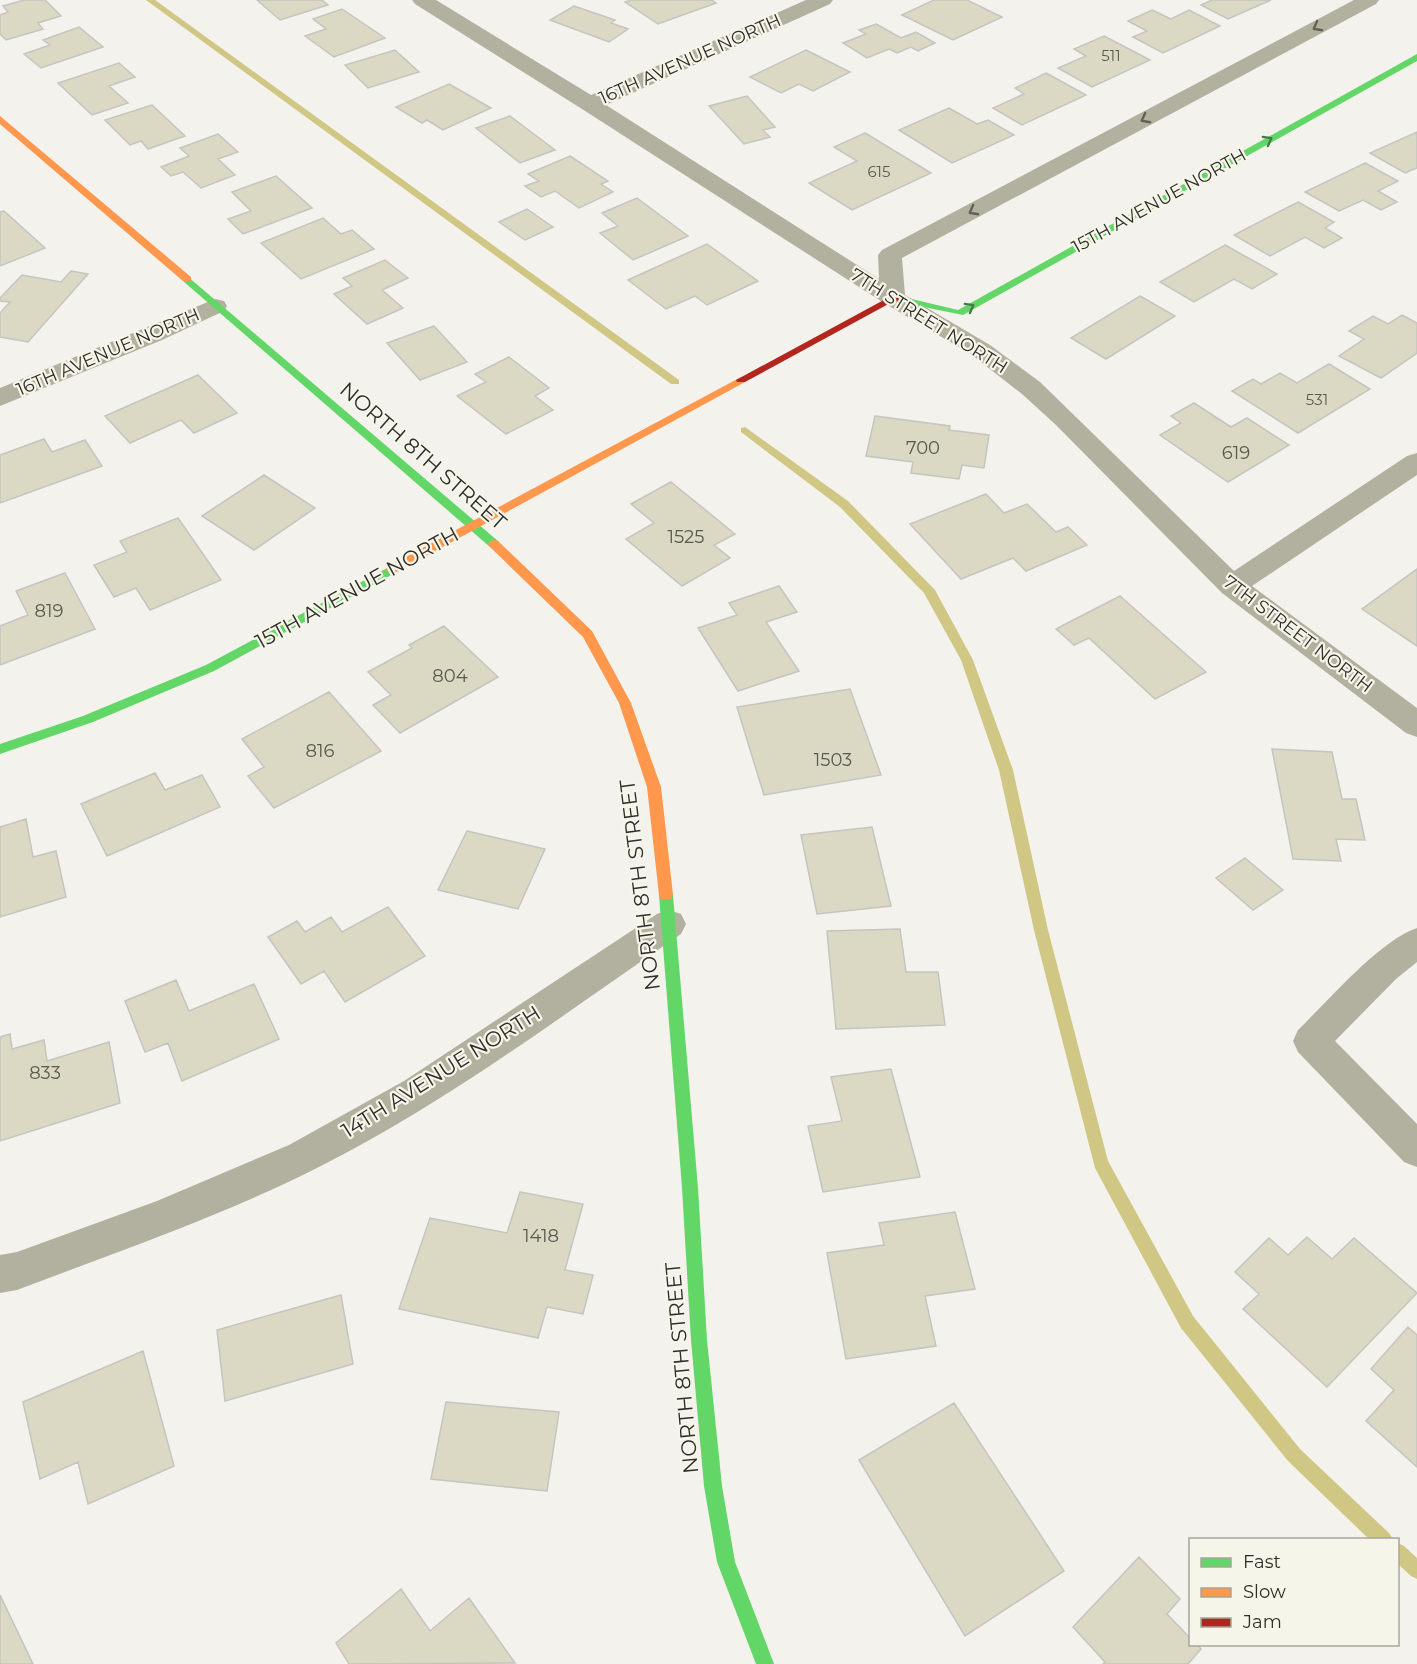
<svg xmlns="http://www.w3.org/2000/svg" width="1417" height="1664" viewBox="0 0 1417 1664" font-family="Montserrat,sans-serif">
<rect width="100%" height="100%" fill="#f3f2ec"/>
<g fill="none" stroke-linecap="round" stroke-linejoin="round">
<!-- stream -->
<path fill="#d0c785" fill-rule="evenodd" d="M 146,0 L 155,0 L 679,380 L 679,384 L 671,384 Z
M 745,427 L 848,501 L 935,590 L 973,660 L 1013,770 L 1048,930 L 1108,1161 L 1193,1316 L 1300,1449 L 1390,1534 L 1393,1540 L 1370,1540 L 1288,1461 L 1181,1328 L 1095,1168 L 1034,930 L 999,770 L 961,660 L 924,593 L 840,507 L 741,432 L 741,428 Z
M 1398,1543 L 1404,1546 L 1417,1558 L 1417,1579 L 1411,1576 L 1398,1564 Z"/>
</g>
<!-- building -->
<path fill="#dbd9c4" stroke="#c5c5c0" stroke-width="1.5" d="M 24,0 L 45,0 L 61,16 L 38,23 L 43,29 L 6,40 L 0,34 L 0,15 L 8,12 L 3,6 Z
M 257,0 L 322,0 L 328,5 L 280,20 Z
M 631,0 L 712,0 L 716,3 L 658,24 L 625,2 Z
M 934,0 L 967,0 L 1002,17 L 953,40 L 902,15 Z
M 1212,0 L 1271,0 L 1228,19 L 1201,5 Z
M 574,6 L 615,20 L 611,23 L 628,29 L 609,42 L 550,20 Z
M 342,9 L 385,38 L 334,57 L 305,36 L 326,29 L 313,19 Z
M 1152,10 L 1171,19 L 1189,10 L 1220,26 L 1163,53 L 1133,37 L 1147,31 L 1128,21 Z
M 876,24 L 901,38 L 916,32 L 935,43 L 918,51 L 911,47 L 897,53 L 889,49 L 867,58 L 843,43 L 866,34 L 859,30 Z
M 79,27 L 103,47 L 41,68 L 24,54 L 50,45 L 43,40 Z
M 1104,36 L 1150,60 L 1092,87 L 1058,68 L 1086,56 L 1074,49 Z
M 395,50 L 419,72 L 368,88 L 345,65 Z
M 806,50 L 850,72 L 813,91 L 799,84 L 781,93 L 750,77 Z
M 119,63 L 135,77 L 109,86 L 128,103 L 92,115 L 58,83 Z
M 1046,73 L 1086,95 L 1022,125 L 993,108 L 1024,94 L 1015,88 Z
M 449,84 L 491,108 L 443,130 L 427,120 L 422,123 L 396,107 Z
M 747,96 L 775,127 L 763,130 L 770,137 L 744,144 L 709,106 Z
M 152,105 L 185,136 L 148,149 L 141,141 L 130,145 L 105,120 Z
M 949,108 L 977,124 L 988,120 L 1014,135 L 952,163 L 899,130 Z
M 510,116 L 555,150 L 520,163 L 476,128 Z
M 1417,132 L 1417,168 L 1405,173 L 1370,153 Z
M 865,133 L 931,173 L 852,210 L 809,183 L 857,161 L 834,147 Z
M 218,134 L 238,152 L 218,159 L 235,175 L 201,188 L 183,172 L 171,176 L 161,167 L 189,156 L 180,148 Z
M 570,156 L 608,181 L 601,184 L 613,192 L 579,208 L 555,191 L 541,197 L 525,186 L 539,181 L 528,174 Z
M 1365,163 L 1398,181 L 1378,191 L 1397,202 L 1381,210 L 1363,200 L 1339,211 L 1305,192 Z
M 276,176 L 312,208 L 243,234 L 228,219 L 251,211 L 232,192 Z
M 637,198 L 688,236 L 633,260 L 600,233 L 618,226 L 602,213 Z
M 1298,202 L 1334,222 L 1325,228 L 1342,238 L 1324,248 L 1305,237 L 1270,256 L 1234,235 Z
M 527,209 L 553,227 L 525,240 L 499,222 Z
M 4,211 L 45,248 L 0,266 L 0,212 Z
M 323,218 L 341,234 L 352,230 L 374,249 L 301,279 L 261,243 Z
M 707,244 L 758,281 L 707,305 L 695,296 L 666,309 L 628,280 Z
M 1225,245 L 1277,274 L 1252,289 L 1234,279 L 1194,302 L 1160,282 Z
M 385,260 L 408,278 L 382,290 L 403,308 L 367,324 L 334,294 L 352,286 L 343,278 Z
M 71,271 L 88,274 L 28,342 L 0,337 L 0,313 L 10,302 L 0,301 L 0,298 L 22,275 L 61,282 Z
M 1140,296 L 1175,316 L 1106,359 L 1071,338 Z
M 1402,315 L 1417,323 L 1417,353 L 1381,378 L 1339,356 L 1364,339 L 1349,331 L 1373,316 L 1388,324 Z
M 434,326 L 467,362 L 420,380 L 387,343 Z
M 509,357 L 549,388 L 535,396 L 553,410 L 506,434 L 457,396 L 486,382 L 475,374 Z
M 1329,364 L 1370,389 L 1298,433 L 1232,391 L 1253,379 L 1261,384 L 1280,373 L 1297,383 Z
M 198,375 L 237,413 L 194,433 L 181,420 L 130,443 L 105,416 Z
M 1194,403 L 1231,427 L 1247,418 L 1289,445 L 1228,482 L 1160,435 L 1181,423 L 1171,416 Z
M 875,416 L 950,426 L 949,430 L 989,435 L 984,468 L 962,465 L 959,479 L 911,473 L 913,462 L 866,456 Z
M 44,439 L 52,452 L 85,440 L 102,466 L 0,503 L 0,455 Z
M 264,475 L 315,508 L 254,550 L 202,516 Z
M 671,482 L 735,534 L 714,545 L 730,558 L 682,586 L 626,539 L 654,523 L 631,504 Z
M 986,494 L 1004,513 L 1027,504 L 1056,532 L 1068,527 L 1087,545 L 1026,571 L 1013,558 L 961,579 L 910,524 Z
M 178,518 L 221,580 L 150,610 L 136,588 L 114,597 L 94,565 L 127,552 L 120,541 Z
M 1417,569 L 1417,646 L 1362,609 Z
M 65,573 L 95,629 L 0,665 L 0,626 L 28,615 L 16,591 Z
M 779,586 L 797,612 L 766,622 L 799,671 L 738,691 L 698,628 L 737,615 L 729,603 Z
M 1120,596 L 1206,672 L 1155,699 L 1089,638 L 1074,645 L 1056,629 Z
M 444,626 L 498,677 L 400,733 L 373,705 L 391,695 L 368,672 L 412,648 L 409,645 Z
M 850,689 L 881,775 L 764,795 L 737,707 Z
M 329,692 L 381,751 L 274,808 L 248,776 L 264,767 L 242,739 Z
M 1272,749 L 1332,752 L 1342,799 L 1356,799 L 1365,840 L 1336,839 L 1341,861 L 1293,859 Z
M 155,773 L 165,790 L 202,775 L 220,807 L 107,856 L 81,804 Z
M 26,819 L 33,857 L 56,851 L 66,897 L 0,917 L 0,827 Z
M 872,827 L 891,906 L 817,914 L 801,835 Z
M 467,831 L 545,849 L 518,909 L 438,890 Z
M 1245,858 L 1283,890 L 1253,910 L 1216,878 Z
M 388,907 L 425,956 L 345,1002 L 324,971 L 301,984 L 268,937 L 297,921 L 305,932 L 331,917 L 342,932 Z
M 900,929 L 906,972 L 938,972 L 945,1025 L 836,1029 L 827,931 Z
M 176,980 L 189,1011 L 254,984 L 279,1039 L 182,1081 L 168,1043 L 145,1052 L 125,1001 Z
M 10,1034 L 12,1049 L 44,1040 L 47,1061 L 109,1042 L 120,1103 L 0,1141 L 0,1037 Z
M 891,1069 L 920,1177 L 823,1192 L 808,1126 L 842,1121 L 831,1077 Z
M 520,1192 L 583,1204 L 565,1270 L 593,1275 L 583,1314 L 547,1307 L 538,1338 L 399,1309 L 430,1218 L 507,1233 Z
M 955,1212 L 975,1289 L 925,1296 L 936,1346 L 846,1359 L 827,1253 L 884,1245 L 879,1223 Z
M 1307,1237 L 1332,1259 L 1354,1238 L 1417,1293 L 1327,1387 L 1243,1309 L 1259,1294 L 1235,1272 L 1269,1238 L 1288,1255 Z
M 341,1295 L 353,1364 L 225,1401 L 217,1330 Z
M 1408,1327 L 1417,1335 L 1417,1467 L 1366,1421 L 1394,1390 L 1371,1369 Z
M 143,1351 L 174,1466 L 88,1504 L 78,1462 L 40,1479 L 23,1402 Z
M 446,1402 L 559,1412 L 547,1491 L 431,1479 Z
M 954,1403 L 1064,1571 L 965,1636 L 859,1460 Z
M 1139,1557 L 1180,1599 L 1167,1614 L 1190,1638 L 1190,1644 L 1197,1644 L 1201,1649 L 1188,1664 L 1103,1664 L 1105,1662 L 1073,1627 Z
M 401,1589 L 430,1631 L 469,1598 L 515,1663 L 349,1664 L 336,1643 Z
M 0,1595 L 33,1664 L 0,1664 Z"/>
<g fill="none" stroke-linecap="round" stroke-linejoin="round">
<!-- street -->
<path fill="#b2b1a0" fill-rule="evenodd" d="M 412,0 L 436,0 L 591,95 L 806,0 L 833,0 L 830,4 L 606,105 L 879,279 L 878,255 L 882,250 L 1354,0 L 1379,0 L 1376,4 L 902,258 L 905,295 L 990,345 L 1040,382 L 1234,571 L 1407,456 L 1417,453 L 1417,475 L 1252,586 L 1417,708 L 1417,737 L 1406,733 L 1222,593 L 1056,425 L 1022,394 L 972,355 L 884,303 L 582,109 L 415,4 Z
M 215,299 L 224,301 L 227,306 L 224,311 L 162,340 L 0,406 L 0,388 Z
M 669,910 L 681,914 L 686,924 L 681,934 C 562,1015 444,1105 315,1169 C 219,1217 117,1252 17,1290 L 0,1293 L 0,1255 L 17,1252 L 157,1201 L 289,1145 L 404,1081 L 657,914 Z
M 1417,928 L 1417,962 L 1396,979 L 1335,1041 L 1417,1124 L 1417,1167 L 1404,1162 L 1298,1052 L 1293,1041 L 1298,1030 C 1328,1001 1379,941 1417,928 Z"/>
<!-- fast -->
<path fill="#63d668" fill-rule="evenodd" d="M 1417,54 L 1417,61 L 963,315 L 899,302 L 894,299 L 899,296 L 958,310 Z
M 187,276 L 498,541 L 500,544 L 498,547 L 490,547 L 183,281 L 183,277 Z
M 391,566 L 397,570 L 395,573 L 214,671 L 93,722 L 0,754 L 0,744 L 83,716 L 206,665 Z
M 666,889 L 671,891 L 673,895 L 698,1188 L 707,1340 L 722,1486 L 735,1562 L 774,1664 L 756,1664 L 717,1562 L 704,1486 L 691,1340 L 682,1188 L 659,895 L 661,891 Z"/>
<!-- slow -->
<path fill="#ff974d" fill-rule="evenodd" d="M 0,116 L 191,277 L 191,281 L 183,281 L 0,124 Z
M 741,377 L 745,378 L 745,382 L 395,573 L 391,574 L 385,570 L 387,567 Z
M 494,540 L 498,541 L 592,631 L 631,703 L 661,787 L 673,895 L 671,899 L 661,899 L 659,895 L 647,787 L 619,703 L 583,637 L 490,547 L 488,544 L 490,541 Z"/>
<!-- jam -->
<path fill="#b3261e" fill-rule="evenodd" d="M 893,295 L 904,299 L 899,302 L 894,301 L 745,382 L 737,382 L 736,380 Z"/>
</g>
<!-- one-way arrows -->
<defs><path id="oneway-chevron" d="M-2-3.5L2.5 0L-2 3.5" fill="none" stroke-width="1.6" stroke-linecap="round" stroke-linejoin="round" transform="scale(1.5)"/></defs>
<g stroke="#636259">
<use href="#oneway-chevron" transform="translate(1317 27) rotate(152)"/>
<use href="#oneway-chevron" transform="translate(1145 119) rotate(152)"/>
<use href="#oneway-chevron" transform="translate(973 211) rotate(152)"/>
</g>
<g stroke="#467a46">
<use href="#oneway-chevron" transform="translate(1268 140) rotate(-29)"/>
<use href="#oneway-chevron" transform="translate(970 307) rotate(-29)"/>
</g>
<g text-anchor="middle" stroke-width="4.5" stroke-linejoin="round" paint-order="stroke">
<!-- far-number labels -->
<g font-size="15" fill="#5a5950">
<text x="1111" y="61">511</text>
<text x="879" y="177">615</text>
<text x="1317" y="405">531</text>
</g>
<!-- far-street labels -->
<g font-size="18" fill="#2f2e2a" stroke="#f6f5e9">
<text transform="translate(690 59) rotate(-24)" y="6">16TH AVENUE NORTH</text>
<text transform="translate(1159 201) rotate(-29)" y="6">15TH AVENUE NORTH</text>
<text transform="translate(929 321) rotate(32)" y="6">7TH STREET NORTH</text>
<text transform="translate(108 352) rotate(-23)" y="6">16TH AVENUE NORTH</text>
<text transform="translate(1298 634) rotate(37)" y="6">7TH STREET NORTH</text>
</g>
<!-- number labels -->
<g font-size="18" fill="#5a5950">
<text x="923" y="454">700</text>
<text x="1236" y="459">619</text>
<text x="686" y="543">1525</text>
<text x="49" y="617">819</text>
<text x="450" y="682">804</text>
<text x="320" y="757">816</text>
<text x="833" y="766">1503</text>
<text x="45" y="1079">833</text>
<text x="541" y="1242">1418</text>
</g>
<!-- street labels -->
<g font-size="21" fill="#2f2e2a" stroke="#f6f5e9">
<text transform="translate(423 456) rotate(41)" y="7">NORTH 8TH STREET</text>
<text transform="translate(357 588) rotate(-29)" y="7">15TH AVENUE NORTH</text>
<text transform="translate(640 885) rotate(-97)" y="7">NORTH 8TH STREET</text>
<text transform="translate(441 1072) rotate(-32)" y="7">14TH AVENUE NORTH</text>
<text transform="translate(682 1368) rotate(-95)" y="7">NORTH 8TH STREET</text>
</g>
</g>
<!-- legend -->
<rect x="1189" y="1538" width="210" height="108" fill="#f6f5e9" stroke="#a6a59d" stroke-width="1.5"/>
<rect x="1201" y="1558" width="30" height="9" fill="#63d668" stroke="#a6a59d" stroke-width="1.5"/>
<text x="1243" y="1568" font-size="18" fill="#2f2e2a">Fast</text>
<rect x="1201" y="1588" width="30" height="9" fill="#ff974d" stroke="#a6a59d" stroke-width="1.5"/>
<text x="1243" y="1598" font-size="18" fill="#2f2e2a">Slow</text>
<rect x="1201" y="1618" width="30" height="9" fill="#b3261e" stroke="#a6a59d" stroke-width="1.5"/>
<text x="1243" y="1628" font-size="18" fill="#2f2e2a">Jam</text>
</svg>
